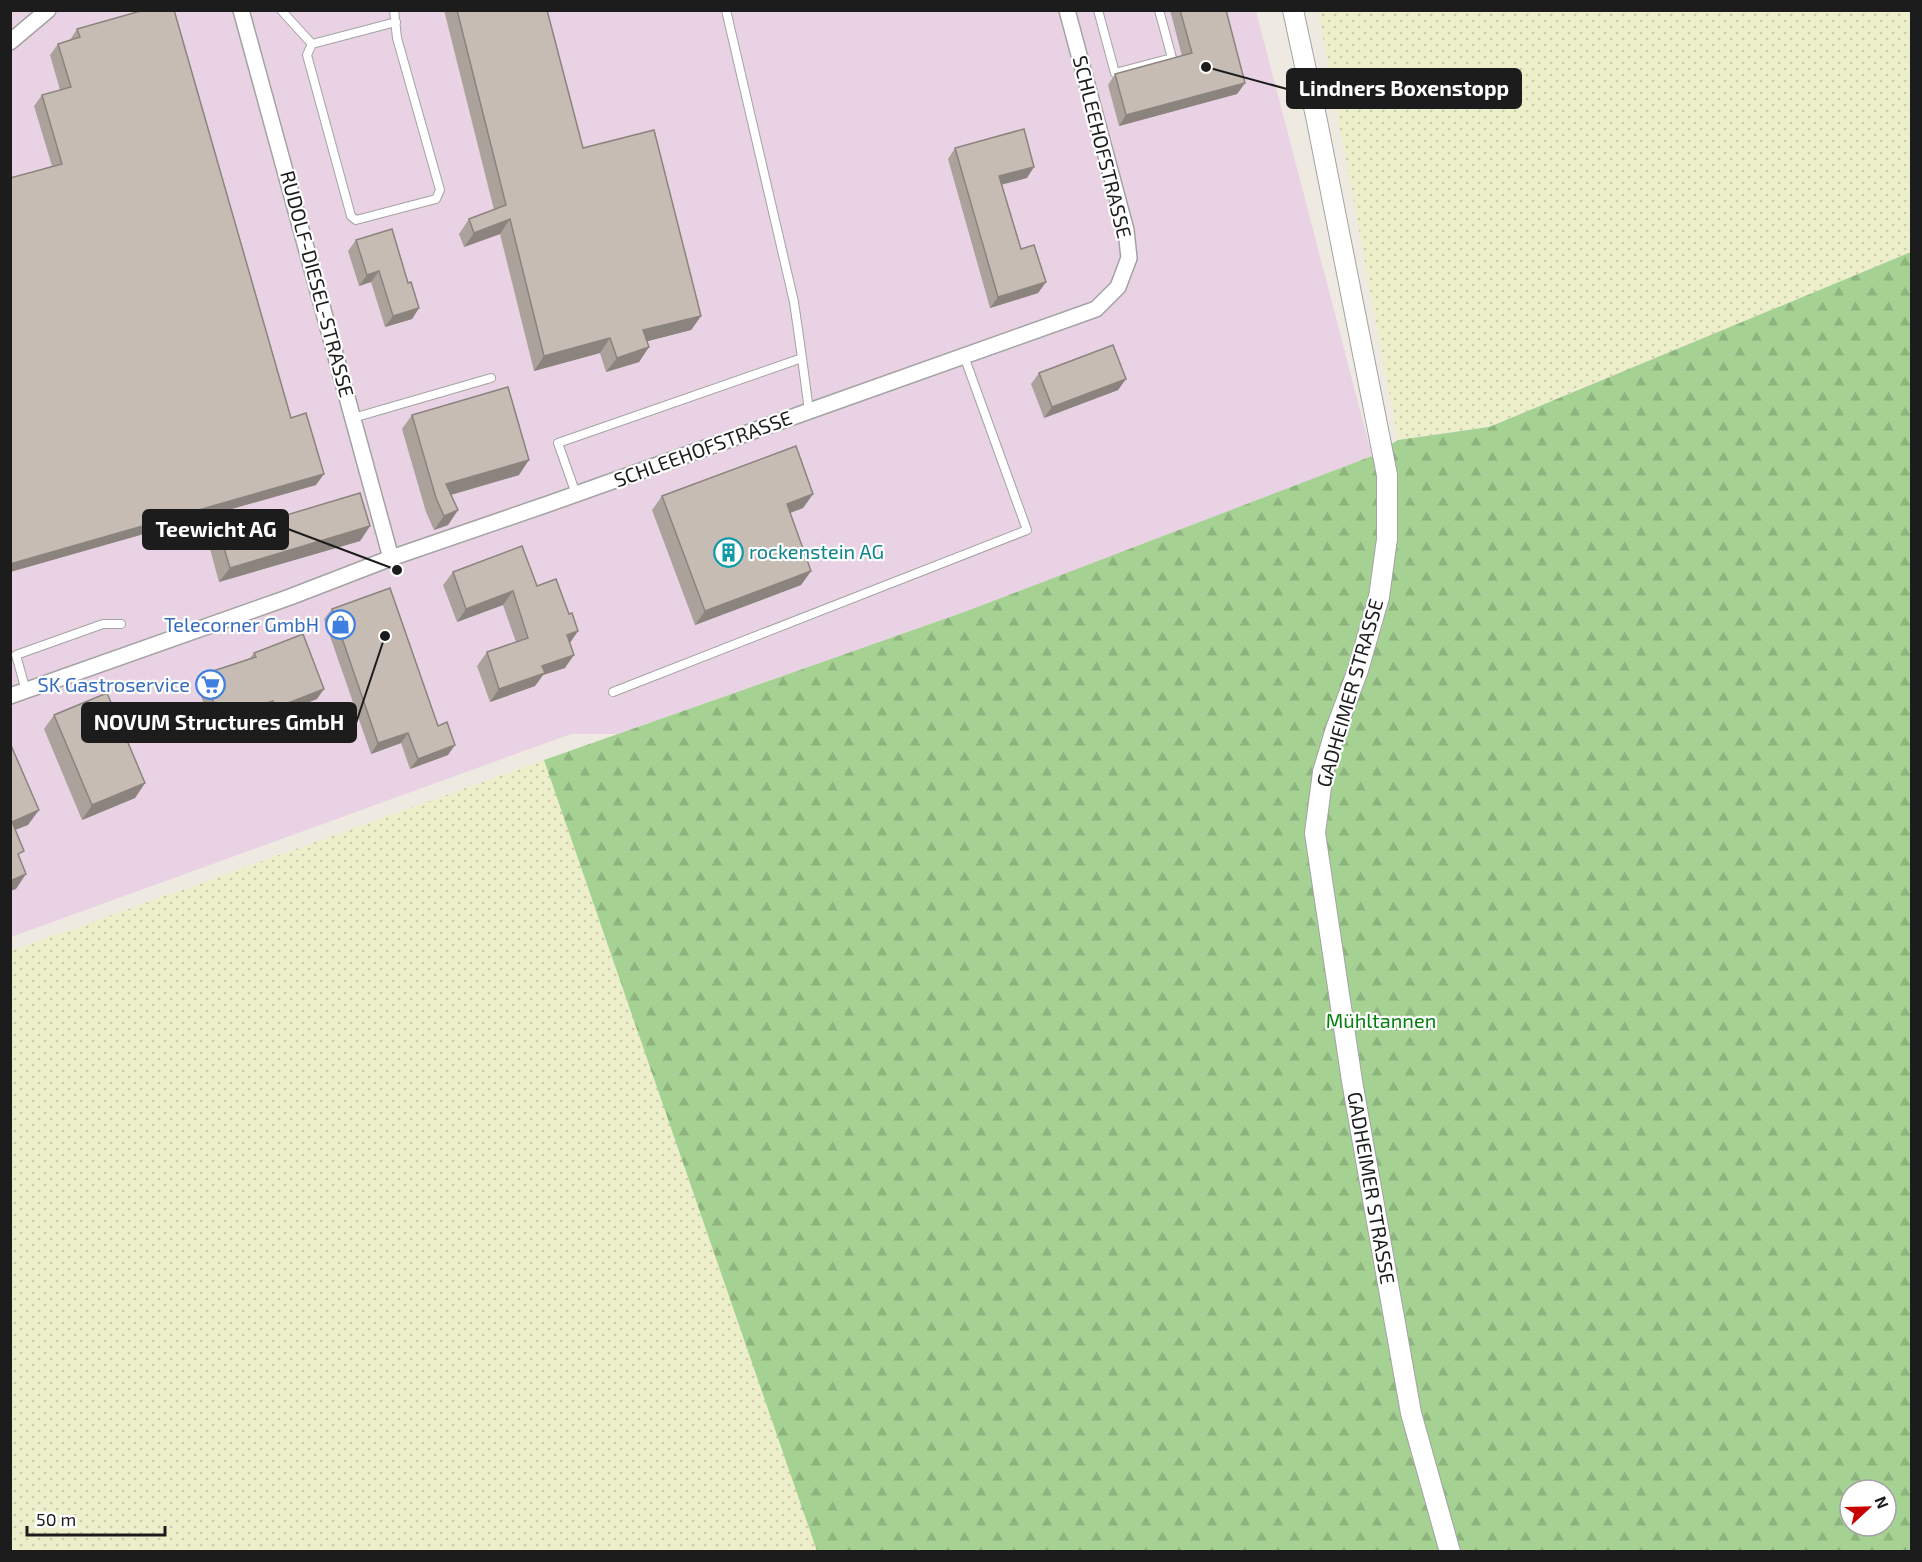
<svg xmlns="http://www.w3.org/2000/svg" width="1922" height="1562" viewBox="0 0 1922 1562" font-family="'Exo 2',sans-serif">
<defs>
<pattern id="farmland-dots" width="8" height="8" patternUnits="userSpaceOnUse" patternTransform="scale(1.5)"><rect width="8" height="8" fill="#ecefca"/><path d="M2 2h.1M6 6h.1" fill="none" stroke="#caccad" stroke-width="1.8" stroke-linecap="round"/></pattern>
<pattern id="forest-firs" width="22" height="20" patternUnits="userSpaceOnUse" patternTransform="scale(1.5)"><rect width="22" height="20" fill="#a5d193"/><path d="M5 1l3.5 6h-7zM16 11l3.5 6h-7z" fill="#8db37e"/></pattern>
</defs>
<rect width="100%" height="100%" fill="#eeeae1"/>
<!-- industrial -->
<path fill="#e8d2e4" d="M 11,11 L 1256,11 L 1372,456 L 967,611 L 617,734 L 571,734 L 11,937 Z"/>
<!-- farmland -->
<path fill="url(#farmland-dots)" d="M 1318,11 L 1911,11 L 1911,252 L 1488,427 L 1398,440 Z
M 544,760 L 821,1551 L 11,1552 L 11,951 Z"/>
<!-- forest -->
<path fill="url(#forest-firs)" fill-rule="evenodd" d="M 1911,252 L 1911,1551 L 817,1551 L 544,760 L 967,611 L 1372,456 L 1398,440 L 1489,427 ZM 1850,1490 L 1886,1490 L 1886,1526 L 1850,1526 Z"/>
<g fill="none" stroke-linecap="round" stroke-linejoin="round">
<defs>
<path id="service" d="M 281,10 L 312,44
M 394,10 L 397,38 L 440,190 L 436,199 L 356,220 L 351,216 L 307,55 L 312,44 L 396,22
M 726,10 L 794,302 L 802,358
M 1098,10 L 1115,73 L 1172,58 L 1159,10
M 353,418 L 491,378
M 576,494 L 558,443 L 802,358 L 809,411
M 26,691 L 16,655 L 103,624 L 121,624
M 613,692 L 1027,530 L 964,356"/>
<path id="minor" d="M 241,10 L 391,558
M 10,42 L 48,10
M 10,696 L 290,597 L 391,558 L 548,504 L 1096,309 L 1118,287 L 1129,258 L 1126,230 L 1067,10"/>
<path id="tertiary" d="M 1293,10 L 1317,121 L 1387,475 L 1387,539 L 1379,597 L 1358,670 L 1336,729 L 1323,772 L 1315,833 L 1352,1081 L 1411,1413 L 1450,1552"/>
</defs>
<!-- service casing -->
<use href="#service" stroke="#a3a3a3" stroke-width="10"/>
<!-- minor casing -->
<use href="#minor" stroke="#a3a3a3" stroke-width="18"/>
<!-- tertiary casing -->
<use href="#tertiary" stroke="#a3a3a3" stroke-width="22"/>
<!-- service -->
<use href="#service" stroke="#fff" stroke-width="8"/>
<!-- minor -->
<use href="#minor" stroke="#fff" stroke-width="15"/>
<!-- tertiary -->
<use href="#tertiary" stroke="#fff" stroke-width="20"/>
</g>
<!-- wall -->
<path fill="#aaa29b" d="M 444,10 L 547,10 L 583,148 L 701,316 L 691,330 L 647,341 L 649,347 L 639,362 L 606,372 L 600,353 L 534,371 L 500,234 L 464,247 L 459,234 L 469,219 L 494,210 Z
M 1170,10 L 1226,10 L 1245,83 L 1237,94 L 1119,126 L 1108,85 L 1115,74 L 1182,56 Z
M 77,29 L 291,418 L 316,485 L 10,572 L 10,178 L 52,166 L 34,106 L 42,95 L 60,90 L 50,55 L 58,44 L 70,40 Z
M 955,148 L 1027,178 L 1001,185 L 1021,249 L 1046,282 L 1038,293 L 990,308 L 948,159 Z
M 356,240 L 408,283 L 419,308 L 412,319 L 385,327 L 371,282 L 359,286 L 348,251 Z
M 1039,373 L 1126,379 L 1118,390 L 1044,418 L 1031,384 Z
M 412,415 L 519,475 L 451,495 L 458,510 L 448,525 L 434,530 L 426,512 L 402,429 Z
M 813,494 L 803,508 L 790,513 L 811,571 L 801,585 L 695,625 L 652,510 L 662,496 Z
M 370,526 L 360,541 L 219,582 L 210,549 L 220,535 Z
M 453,572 L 537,586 L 569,614 L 578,631 L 570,643 L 565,668 L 543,675 L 535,686 L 490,702 L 477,666 L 487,652 L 516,642 L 503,605 L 457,622 L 443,585 Z
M 332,609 L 448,755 L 410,769 L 401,743 L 371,754 L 324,619 Z
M 254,653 L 317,699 L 268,718 L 266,711 L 212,729 L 197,684 L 204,674 L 250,658 Z
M 54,715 L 145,783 L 135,798 L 82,820 L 44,729 Z"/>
<!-- shaded-wall -->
<path fill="#8b847e" d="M 1245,83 L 1237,94 L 1119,126 L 1126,115 Z
M 1034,167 L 1027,178 L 991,187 L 999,176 Z
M 510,219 L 500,234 L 464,247 L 474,233 Z
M 379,271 L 371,282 L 359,286 L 367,275 Z
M 1046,282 L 1038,293 L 990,308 L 998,297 Z
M 419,308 L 412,319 L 385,327 L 393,316 Z
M 701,316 L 691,330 L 633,345 L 643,330 Z
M 610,338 L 600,353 L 534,371 L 544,356 Z
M 649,347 L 639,362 L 606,372 L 617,358 Z
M 1126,379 L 1118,390 L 1044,418 L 1052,407 Z
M 529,460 L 519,475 L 436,499 L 446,484 Z
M 324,474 L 316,485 L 10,572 L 10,564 Z
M 813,494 L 803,508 L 776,518 L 787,504 Z
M 458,510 L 448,525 L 434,530 L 444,516 Z
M 370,526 L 360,541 L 219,582 L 230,568 Z
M 811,571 L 801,585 L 695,625 L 705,611 Z
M 513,591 L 503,605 L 457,622 L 466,609 Z
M 578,631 L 569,644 L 567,635 Z
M 574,655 L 565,668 L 543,675 L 535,686 L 490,702 L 499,689 L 542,666 Z
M 324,689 L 317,699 L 268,718 L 275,708 Z
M 273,701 L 266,711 L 212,729 L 219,719 Z
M 408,733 L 401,743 L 371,754 L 378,743 Z
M 455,745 L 448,755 L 410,769 L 418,759 Z
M 145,783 L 135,798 L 82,820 L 92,805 Z
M 39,810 L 28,825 L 10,832 L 12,822 Z
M 26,874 L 16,889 L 10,891 L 10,881 Z"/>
<!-- building -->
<path fill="#c6bcb4" stroke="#8b847e" stroke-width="1.5" d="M 144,10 L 174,10 L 291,418 L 306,413 L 324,474 L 10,564 L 10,178 L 62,164 L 42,95 L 71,87 L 58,44 L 80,37 L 77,29 Z
M 457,10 L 547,10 L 583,148 L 654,130 L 701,316 L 643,330 L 649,347 L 617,358 L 610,338 L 544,356 L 510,219 L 474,233 L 469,219 L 506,205 Z
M 1180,10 L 1226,10 L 1245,83 L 1126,115 L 1115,74 L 1192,53 Z
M 1024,129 L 1034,167 L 999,176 L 1021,249 L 1034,245 L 1046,282 L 998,297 L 955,148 Z
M 392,229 L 408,283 L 411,282 L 419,308 L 393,316 L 379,271 L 367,275 L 356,240 Z
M 1113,345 L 1126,379 L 1052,407 L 1039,373 Z
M 508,387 L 529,460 L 446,484 L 458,510 L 444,516 L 436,498 L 412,415 Z
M 796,446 L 813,494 L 787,504 L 811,571 L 705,611 L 662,496 Z
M 360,493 L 370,526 L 230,568 L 220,535 Z
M 522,546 L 537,586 L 556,579 L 569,614 L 572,613 L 578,631 L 567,635 L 574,655 L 542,666 L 545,673 L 499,689 L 487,652 L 528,638 L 513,591 L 466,609 L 453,572 Z
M 390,588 L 438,726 L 447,722 L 455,745 L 418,759 L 408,733 L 378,743 L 332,609 Z
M 303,634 L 324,689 L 275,708 L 273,701 L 219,719 L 204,674 L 256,657 L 254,653 Z
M 107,693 L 145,783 L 92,805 L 54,715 Z
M 10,743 L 39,810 L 12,822 L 24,851 L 18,854 L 26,874 L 10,881 Z"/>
<!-- icons -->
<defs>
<symbol id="building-ring" viewBox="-11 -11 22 22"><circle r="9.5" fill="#fff" stroke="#0f9aa8" stroke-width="1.5"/><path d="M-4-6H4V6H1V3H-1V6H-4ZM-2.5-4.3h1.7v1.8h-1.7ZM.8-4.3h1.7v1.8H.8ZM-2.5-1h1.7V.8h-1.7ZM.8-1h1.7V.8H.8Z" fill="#0f9aa8"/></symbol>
<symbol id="shop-ring" viewBox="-11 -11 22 22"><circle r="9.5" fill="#fff" stroke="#3f7fe0" stroke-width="1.5"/><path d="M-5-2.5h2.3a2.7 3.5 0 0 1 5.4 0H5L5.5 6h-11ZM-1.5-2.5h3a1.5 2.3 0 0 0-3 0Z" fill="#3f7fe0"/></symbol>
<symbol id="supermarket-ring" viewBox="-11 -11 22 22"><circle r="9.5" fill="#fff" stroke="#3f7fe0" stroke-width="1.5"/><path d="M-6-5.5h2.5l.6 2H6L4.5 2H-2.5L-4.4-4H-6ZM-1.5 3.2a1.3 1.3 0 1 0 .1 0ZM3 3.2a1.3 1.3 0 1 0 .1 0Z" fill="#3f7fe0"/></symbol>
</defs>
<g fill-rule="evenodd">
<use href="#building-ring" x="712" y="536" width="33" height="33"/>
<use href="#shop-ring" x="324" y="608" width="33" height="33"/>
<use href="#supermarket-ring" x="194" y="668" width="33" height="33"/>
</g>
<g text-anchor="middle" stroke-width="4.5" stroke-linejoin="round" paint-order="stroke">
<!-- street labels -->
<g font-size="20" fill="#1c1c1c" stroke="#fff">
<text transform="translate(1102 147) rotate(76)" y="7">SCHLEEHOFSTRASSE</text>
<text transform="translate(317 284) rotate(75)" y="7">RUDOLF-DIESEL-STRASSE</text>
<text transform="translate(703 449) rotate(-20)" y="7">SCHLEEHOFSTRASSE</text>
<text transform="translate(1350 693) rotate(-74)" y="7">GADHEIMER STRASSE</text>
<text transform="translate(1371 1188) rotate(80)" y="7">GADHEIMER STRASSE</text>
</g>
<!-- culture labels -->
<g font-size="20" fill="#0d838f" stroke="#fff" text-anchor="start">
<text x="749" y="559">rockenstein AG</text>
</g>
<!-- shop labels -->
<g font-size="20" fill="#366cbe" stroke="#fff" text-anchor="end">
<text x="319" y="632">Telecorner GmbH</text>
<text x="190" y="692">SK Gastroservice</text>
</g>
<!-- park labels -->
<g font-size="20" fill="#04800f" stroke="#fff">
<text x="1381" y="1028">Mühltannen</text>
</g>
</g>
<!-- callouts -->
<path fill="none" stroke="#1c1c1c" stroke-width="2" d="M1206 67L1287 89M397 570L288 529M385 636L356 723"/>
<g fill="#1c1c1c" stroke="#fff" stroke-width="2">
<circle cx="1206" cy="67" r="6"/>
<circle cx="397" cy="570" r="6"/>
<circle cx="385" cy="636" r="6"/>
</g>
<g fill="#1c1c1c" stroke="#1c1c1c" stroke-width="2">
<rect x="1287" y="69" width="234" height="39" rx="6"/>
<rect x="143" y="510" width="145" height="39" rx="6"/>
<rect x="82" y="703" width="274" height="39" rx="6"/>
</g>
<g font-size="21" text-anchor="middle" font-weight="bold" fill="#fff">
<text x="1404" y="96">Lindners Boxenstopp</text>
<text x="216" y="537">Teewicht AG</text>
<text x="219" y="730">NOVUM Structures GmbH</text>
</g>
<!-- border -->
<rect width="1922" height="1562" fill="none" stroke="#1c1c1c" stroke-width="24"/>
<!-- north arrow -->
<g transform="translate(1868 1508) rotate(68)"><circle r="28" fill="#ffffff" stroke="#a4a4a4" stroke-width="1.5"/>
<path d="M0-4.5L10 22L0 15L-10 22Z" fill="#c80000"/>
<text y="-9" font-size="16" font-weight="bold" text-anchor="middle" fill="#1c1c1c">N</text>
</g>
<!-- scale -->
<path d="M27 1526v9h138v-9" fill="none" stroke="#1c1c1c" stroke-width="3"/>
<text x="36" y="1526" font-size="18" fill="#1c1c1c" stroke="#ffffff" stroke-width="4.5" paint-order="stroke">50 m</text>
</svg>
